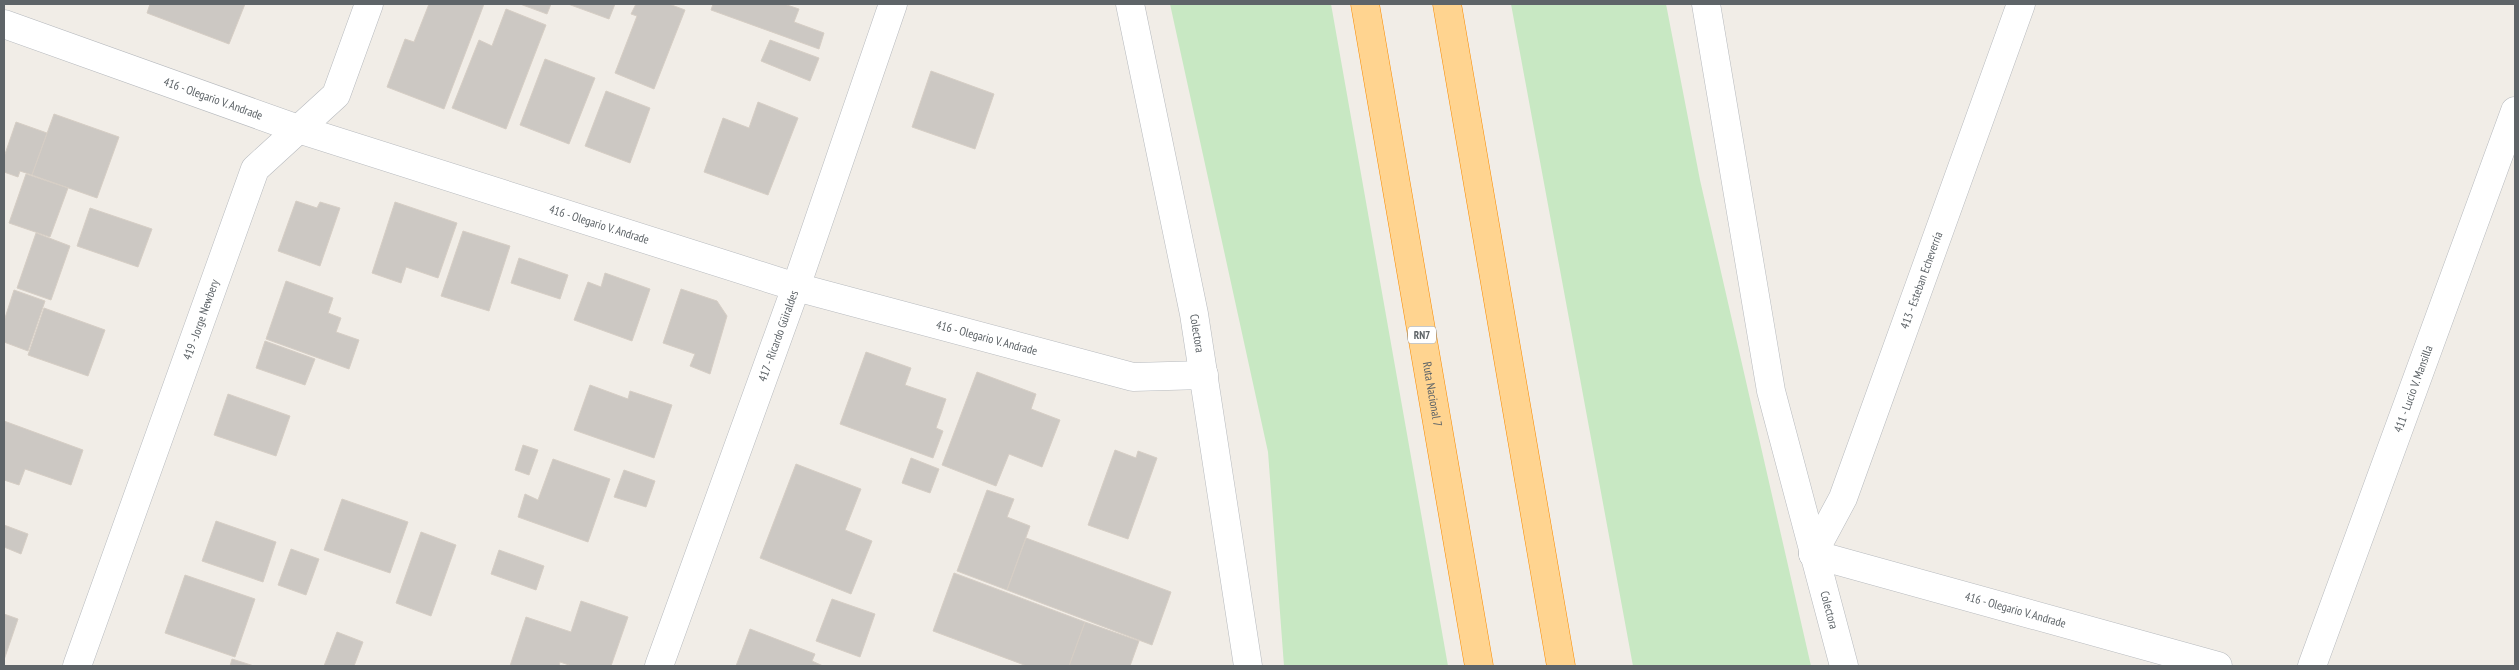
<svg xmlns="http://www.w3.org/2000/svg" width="2519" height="670" viewBox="0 0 2519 670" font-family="'PT Sans Narrow',sans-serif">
<rect width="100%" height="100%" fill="#f1ede7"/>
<!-- green -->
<path fill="#c8e8c3" d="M 1170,4 L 1331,4 L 1448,666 L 1284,666 L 1268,452 Z
M 1511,4 L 1666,4 L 1700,180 L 1811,666 L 1633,666 Z"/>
<!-- building -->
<path fill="#ccc8c3" stroke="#d6cec5" d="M 150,4 L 245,4 L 229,44 L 147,13 Z
M 429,4 L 484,4 L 444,109 L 387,87 L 405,39 L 414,42 Z
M 520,4 L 551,4 L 547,14 Z
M 568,4 L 615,4 L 609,19 Z
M 636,4 L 669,4 L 685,10 L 654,89 L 615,73 L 637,16 L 631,14 Z
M 713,4 L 784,4 L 799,9 L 794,22 L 824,33 L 819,49 L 711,10 Z
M 506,9 L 546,25 L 506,129 L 452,108 L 479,40 L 492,46 Z
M 770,40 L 819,58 L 810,81 L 761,61 Z
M 545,59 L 595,78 L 569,144 L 520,125 Z
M 931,71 L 994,94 L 975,149 L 912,127 Z
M 606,91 L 650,108 L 630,163 L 585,146 Z
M 758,102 L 798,118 L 768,195 L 704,172 L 723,118 L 749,128 Z
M 54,114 L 119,137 L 97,198 L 32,175 Z
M 16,122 L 47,133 L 32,175 L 20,171 L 18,177 L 4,172 L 4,157 Z
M 26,174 L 68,188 L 50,237 L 9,223 Z
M 296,201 L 317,208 L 320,202 L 340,208 L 320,266 L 278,251 Z
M 395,202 L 457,223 L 438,278 L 406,267 L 401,283 L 372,273 Z
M 90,208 L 152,229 L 138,267 L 77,246 Z
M 463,231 L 510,246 L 489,311 L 441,296 Z
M 36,233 L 70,246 L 51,300 L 17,288 Z
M 519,258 L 568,275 L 560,299 L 511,283 Z
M 605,273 L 650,289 L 632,341 L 574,320 L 588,282 L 601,287 Z
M 286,281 L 333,298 L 328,313 L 341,318 L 336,332 L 359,340 L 349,369 L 266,339 Z
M 681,289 L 717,301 L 727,316 L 710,374 L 690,366 L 695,354 L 663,343 Z
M 14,290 L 45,301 L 28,351 L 4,342 L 4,321 Z
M 44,308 L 105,330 L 88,376 L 28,355 Z
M 265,341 L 315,359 L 305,385 L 256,368 Z
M 866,352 L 911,368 L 905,385 L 946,399 L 936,428 L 943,431 L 933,458 L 840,424 Z
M 977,372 L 1036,394 L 1031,409 L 1060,420 L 1042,467 L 1009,454 L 996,486 L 942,465 Z
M 590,385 L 628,399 L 630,391 L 672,405 L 654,458 L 574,430 Z
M 228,394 L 290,416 L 276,456 L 214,435 Z
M 4,421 L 83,450 L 71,485 L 25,469 L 19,485 L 4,480 Z
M 523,445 L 538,450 L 529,475 L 515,470 Z
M 1115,450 L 1136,458 L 1138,451 L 1157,458 L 1128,539 L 1088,525 Z
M 911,458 L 939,469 L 930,493 L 902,483 Z
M 553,459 L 610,479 L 588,542 L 518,517 L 525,494 L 538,500 Z
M 796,464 L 861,489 L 845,530 L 872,541 L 851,594 L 760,558 Z
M 624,470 L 655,481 L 646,507 L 614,497 Z
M 987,490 L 1014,499 L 1007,517 L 1030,526 L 1007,590 L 957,571 Z
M 342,499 L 408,522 L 390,573 L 324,550 Z
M 216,521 L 276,542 L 263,582 L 202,561 Z
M 4,525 L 28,534 L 21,554 L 4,547 Z
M 421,532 L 456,545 L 431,616 L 396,603 Z
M 1026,538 L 1171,592 L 1152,645 L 1007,590 Z
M 291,549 L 319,559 L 306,595 L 278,585 Z
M 499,550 L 544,566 L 536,590 L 491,574 Z
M 954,573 L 1085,622 L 1069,666 L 1027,666 L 933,631 Z
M 185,575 L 255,599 L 235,657 L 165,633 Z
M 832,599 L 875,614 L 860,657 L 816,641 Z
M 581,601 L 628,617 L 611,666 L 572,666 L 560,662 L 559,666 L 510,666 L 526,617 L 571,632 Z
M 4,614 L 18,619 L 4,660 Z
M 1085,622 L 1139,641 L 1130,666 L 1069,666 Z
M 750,629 L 815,654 L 812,661 L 823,666 L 736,666 Z
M 337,632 L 363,642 L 354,666 L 324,666 Z
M 232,659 L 254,666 L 230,666 Z"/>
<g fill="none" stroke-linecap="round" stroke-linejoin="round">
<defs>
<g id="minor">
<path id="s1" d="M 1130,4 L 1194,314 L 1248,666"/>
<path id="s2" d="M 1706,4 L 1771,391 L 1844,666"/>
<path id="s3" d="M 4,24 L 298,129 L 796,287 L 1133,377 L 1204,375"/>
<path id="s4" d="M 1813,554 L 1843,498 L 2021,4"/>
<path id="s5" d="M 1813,554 L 2218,666"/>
<path id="s6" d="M 77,666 L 255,169 L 336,95 L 369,4"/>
<path id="s7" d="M 659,666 L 796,287 L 893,4"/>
<path id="s8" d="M 2312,666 L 2515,111"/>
</g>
<g id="highway">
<path id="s9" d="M 1365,4 L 1479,666"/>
<path d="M 1447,4 L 1561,666"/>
</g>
</defs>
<!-- minor casing -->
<use href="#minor" stroke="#b7babe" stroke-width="29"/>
<!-- highway casing -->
<use href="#highway" stroke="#f88a00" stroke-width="29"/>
<!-- minor -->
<use href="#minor" stroke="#fff" stroke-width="28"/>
<!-- highway -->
<use href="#highway" stroke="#ffd490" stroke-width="28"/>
</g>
<g text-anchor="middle" stroke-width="5" stroke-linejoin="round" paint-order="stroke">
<!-- shield labels -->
<rect fill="#fff" stroke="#8e9295" stroke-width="1" x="1408" y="326.5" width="28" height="17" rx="4"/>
<g font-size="11" font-weight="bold" fill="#5e6468">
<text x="1422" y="339">RN7</text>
</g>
<!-- street labels -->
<g font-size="12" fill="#5e6468" stroke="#fff">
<text dy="4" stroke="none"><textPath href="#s3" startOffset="222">416 - Olegario V. Andrade</textPath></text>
<text dy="4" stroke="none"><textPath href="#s3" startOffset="628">416 - Olegario V. Andrade</textPath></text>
<text dy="4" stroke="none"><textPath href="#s4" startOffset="295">413 - Esteban Echeverría</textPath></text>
<text dy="4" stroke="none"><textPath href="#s6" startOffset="368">419 - Jorge Newbery</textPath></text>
<text dy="4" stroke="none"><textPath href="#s1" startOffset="336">Colectora</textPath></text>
<text dy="4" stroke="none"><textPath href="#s7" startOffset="351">417 - Ricardo Güiraldes</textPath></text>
<text dy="4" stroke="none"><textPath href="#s3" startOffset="1032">416 - Olegario V. Andrade</textPath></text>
<text dy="4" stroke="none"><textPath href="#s8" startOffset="295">411 - Lucio V. Mansilla</textPath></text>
<text dy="4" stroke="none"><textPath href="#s9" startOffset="396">Ruta Nacional 7</textPath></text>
<text dy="4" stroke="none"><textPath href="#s2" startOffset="619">Colectora</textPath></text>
<text dy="4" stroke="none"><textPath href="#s5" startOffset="210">416 - Olegario V. Andrade</textPath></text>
</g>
</g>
<!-- border -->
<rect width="2519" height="670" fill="none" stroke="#5e6468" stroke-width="10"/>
</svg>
